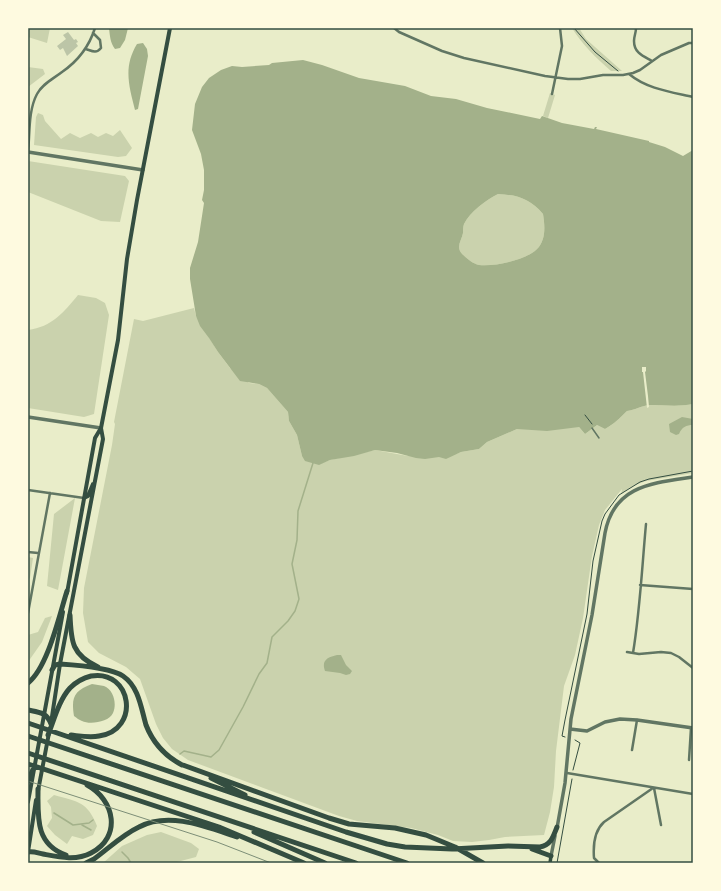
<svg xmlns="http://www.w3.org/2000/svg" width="721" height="891" viewBox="0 0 721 891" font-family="Commissioner,sans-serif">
<rect width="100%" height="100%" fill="#e9edc9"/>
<!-- green -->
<path fill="#cad2ad" d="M 28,28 L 50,28 L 47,43 L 28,37 Z
M 572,28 L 579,28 L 586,39 L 622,71 L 611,71 C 596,58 582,44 572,28 Z
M 28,67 L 43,69 L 45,74 L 28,87 Z
M 550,93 L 555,95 L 548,118 L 543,116 Z
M 38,113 L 43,115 L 45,121 L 61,139 L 70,133 L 80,138 L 91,133 L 98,137 L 106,133 L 113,136 L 120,130 L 132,148 L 126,156 L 118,157 L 34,145 L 36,117 Z
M 28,161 L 125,176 L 129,181 L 120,222 L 101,221 L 28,192 Z
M 498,194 C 518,195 530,199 543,214 C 545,226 546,240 537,249 C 526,260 494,267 479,265 C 473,264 463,256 460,251 C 457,245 462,239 463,233 C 463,230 463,227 464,224 C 470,212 486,200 498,194 Z
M 78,295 L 96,298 L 105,303 L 109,315 L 94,414 L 84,417 L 28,408 L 28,330 C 52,327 64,312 78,295 Z
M 194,308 L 196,316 L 218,352 L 230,368 L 249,383 L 259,384 L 267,388 L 288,412 L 289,421 L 297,435 L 302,456 L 319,464 L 330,460 L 375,450 L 408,456 L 456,454 L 461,452 L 479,449 L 487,442 L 517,429 L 577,425 L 585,434 L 597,425 L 605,429 C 614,424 620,418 627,411 C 635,410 641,406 649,405 C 663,405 679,407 693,404 L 693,473 L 646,481 L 633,486 L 621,494 L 622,489 L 605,510 L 599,525 L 592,556 L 583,618 L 575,655 L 564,686 L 556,751 L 554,787 L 550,812 L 544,835 L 505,837 L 489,840 L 472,842 L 453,841 L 438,835 L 411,828 L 357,821 L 339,816 L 188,760 L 172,749 L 163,738 L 156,724 L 140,679 L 126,667 L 99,653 L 88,642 L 83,613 L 84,588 L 112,445 L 115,424 L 114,422 L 134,319 L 143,321 Z
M 75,498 L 58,590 L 47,586 L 54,514 Z
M 28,557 L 33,558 L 30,578 L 28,580 Z
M 52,616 L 42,642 L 28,662 L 28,635 L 38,632 L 45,618 Z
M 54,795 C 78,802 87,801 97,826 L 93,835 L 83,839 L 72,836 L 67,844 L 55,835 L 47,826 L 52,818 L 51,807 L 47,801 Z
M 161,832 L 191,843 L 199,849 L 196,857 L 173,863 L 103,863 L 122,846 L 147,835 Z"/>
<!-- water -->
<path fill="#a3b18a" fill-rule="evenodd" d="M 109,28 L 128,28 L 125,40 L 120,48 L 115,49 C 110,42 110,36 109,28 Z
M 143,43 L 147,49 L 148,56 L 138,109 L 135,110 C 129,86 123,67 137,44 Z
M 303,60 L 322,65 L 359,78 L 405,86 L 431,96 L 456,99 L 487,108 L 540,119 L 542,116 L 562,123 L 594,129 L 595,127 L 597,127 L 596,129 L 649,141 L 649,142 L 665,147 L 683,156 L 693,150 L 693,404 C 679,407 663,405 649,405 C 641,406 635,410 627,411 C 620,418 614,424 605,429 L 597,425 L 585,434 L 579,427 L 547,431 L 517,429 L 487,442 L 479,449 L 461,452 L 446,459 L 439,457 L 425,459 L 416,458 L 397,453 L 375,450 L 354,456 L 330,460 L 319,465 L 305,461 L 302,456 L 297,435 L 289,421 L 288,412 L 267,388 L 259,384 L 240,381 L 218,352 L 209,338 L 200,326 L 196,316 L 190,279 L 190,268 L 198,242 L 204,203 L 202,200 L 204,190 L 204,170 L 201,154 L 192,130 L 195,104 L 202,87 L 209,78 L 221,70 L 232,66 L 242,67 L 269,65 L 272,63 ZM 498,194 C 518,195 530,199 543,214 C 545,226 546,240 537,249 C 526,260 494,267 479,265 C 473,264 463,256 460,251 C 457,245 462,239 463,233 C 463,230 463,227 464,224 C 470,212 486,200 498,194 Z
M 682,417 L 693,419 L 693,425 C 686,425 682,427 679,434 L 676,435 L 670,432 L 669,424 Z
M 337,655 L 341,655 L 346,665 L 352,671 L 350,674 L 346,675 L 340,673 L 325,671 C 321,660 328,657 337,655 Z
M 92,684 C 96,685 100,685 104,686 C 114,690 117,704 113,713 C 109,722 90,725 82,721 C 79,720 77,718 74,716 C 71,697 74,691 92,684 Z"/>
<!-- pier -->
<path fill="#e9edc9" d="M 642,367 L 646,367 L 646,371 L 645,372 L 648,396 L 649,407 L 647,408 L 643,372 L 642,372 Z"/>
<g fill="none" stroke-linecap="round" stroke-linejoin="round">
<!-- stream -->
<path stroke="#a3b18a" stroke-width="1.5" d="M 180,754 L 184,751 L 211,757 L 219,750 L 243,707 L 259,674 L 267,663 L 272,637 L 288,621 L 295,611 L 299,599 L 292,564 L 297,540 L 298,511 L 313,463
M 54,813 L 73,825 L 89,823 L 93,820
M 82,825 L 91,830
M 122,852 L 128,858 L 131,863"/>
</g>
<!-- building -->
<path fill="#bcc5a7" d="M 68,32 L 74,40 L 76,39 L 78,42 L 76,43 L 78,46 L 67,56 L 63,48 L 60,50 L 57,46 L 66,39 L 63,35 Z"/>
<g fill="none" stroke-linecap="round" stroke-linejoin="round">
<!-- path -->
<path stroke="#344e41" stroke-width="1" d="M 574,28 L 595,52 L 618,71
M 585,415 L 592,424
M 565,737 L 562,736 L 565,720 L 587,614 L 593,561 L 602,521 L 605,514 L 619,495 L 640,482 L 649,479 L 693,471
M 573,770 L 580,743 L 575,740
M 557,863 L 572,779"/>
<!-- service -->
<path stroke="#617663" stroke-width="1.5" d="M 592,428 L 599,438"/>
<!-- minor -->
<path stroke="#617663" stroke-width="2.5" d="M 394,28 L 399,32 L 442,51 L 464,58 L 545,76 L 568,79 L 580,79 L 603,75 L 623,75 L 633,73 L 640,70 L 661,55 L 689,43 L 693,43
M 636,28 C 636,33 634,36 634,41 C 634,53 643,56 652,61
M 86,49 C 92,51 96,54 101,48 L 100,40 L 93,33
M 629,74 C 647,89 671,92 693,97
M 552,94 L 562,46 L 560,28
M 28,152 C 30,134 28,111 37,94 C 42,84 53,79 62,72 C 78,61 89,47 95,28
M 28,490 L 84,498
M 28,552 L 38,553
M 640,585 L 693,589
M 28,613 L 50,493
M 627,652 L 639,654 L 661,652 L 671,653 L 679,657 L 693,668
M 633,653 C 640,611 642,567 646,524
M 632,750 L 637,720
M 689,760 L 691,728
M 567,773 L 693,794
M 654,788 L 661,825
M 599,863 L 594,858 C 593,845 594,831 604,822 L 653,788"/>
<!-- tertiary -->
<path stroke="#617663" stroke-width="3.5" d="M 28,152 L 143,170
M 28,417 L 101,428
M 570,729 L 587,731 L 605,722 L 620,719 L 637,720 L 693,728
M 557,828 L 565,783 L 571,719 L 592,615 L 605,533 C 614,485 653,483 693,477
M 551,856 L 555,836"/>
<!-- secondary -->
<path stroke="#344e41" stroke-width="3.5" d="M 550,863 L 551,856"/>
<!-- primary -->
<path stroke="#344e41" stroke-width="4" d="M 84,498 L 88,496 L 93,484
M 67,593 L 95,438 L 101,428 L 118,340 L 127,259 L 137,200 L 170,28
M 51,723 L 60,664 L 103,439 L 101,428
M 38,791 L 49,733
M 28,802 L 63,612
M 28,852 L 36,800"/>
<!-- motorway -->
<path stroke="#344e41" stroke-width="5" d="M 70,615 C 71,642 72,655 98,667
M 52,670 L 55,665 L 60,664 C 76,665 111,668 123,676 C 139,687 141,708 146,725 C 153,743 165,756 182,765
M 28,683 C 48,667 59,616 67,591
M 28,710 C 38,712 47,712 51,724
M 28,723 L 346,832 L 387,844 L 405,847 L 452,849 L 508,846 L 540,847 C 551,845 553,837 557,827
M 48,735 C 54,720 59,700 70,688 C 76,682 83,678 91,676 C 132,669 141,730 99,736 C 90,738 80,736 71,735
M 28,736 L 407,863
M 28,753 L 356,863
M 28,764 L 219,827 L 304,863
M 180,764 L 329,818 L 349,824 L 395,828 L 426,835 L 455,847 L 483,863
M 211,778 L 245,795
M 28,781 L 34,767
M 38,789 C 38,817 35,844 66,855
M 254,832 L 325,863
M 532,849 L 551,856
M 28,852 C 33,851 38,853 43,854 C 59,857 76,861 91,853 C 122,837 115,800 87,785
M 86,863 L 94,859 C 108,849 122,835 139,827 C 169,811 207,827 237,837"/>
<!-- tram -->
<path stroke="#7c8e77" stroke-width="1" d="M 28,781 L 217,842 L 271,863"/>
</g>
<!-- border -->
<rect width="721" height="891" fill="none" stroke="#fefae0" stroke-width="58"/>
<rect x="29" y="29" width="663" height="833" fill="none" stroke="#344e41" stroke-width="1.5"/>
</svg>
